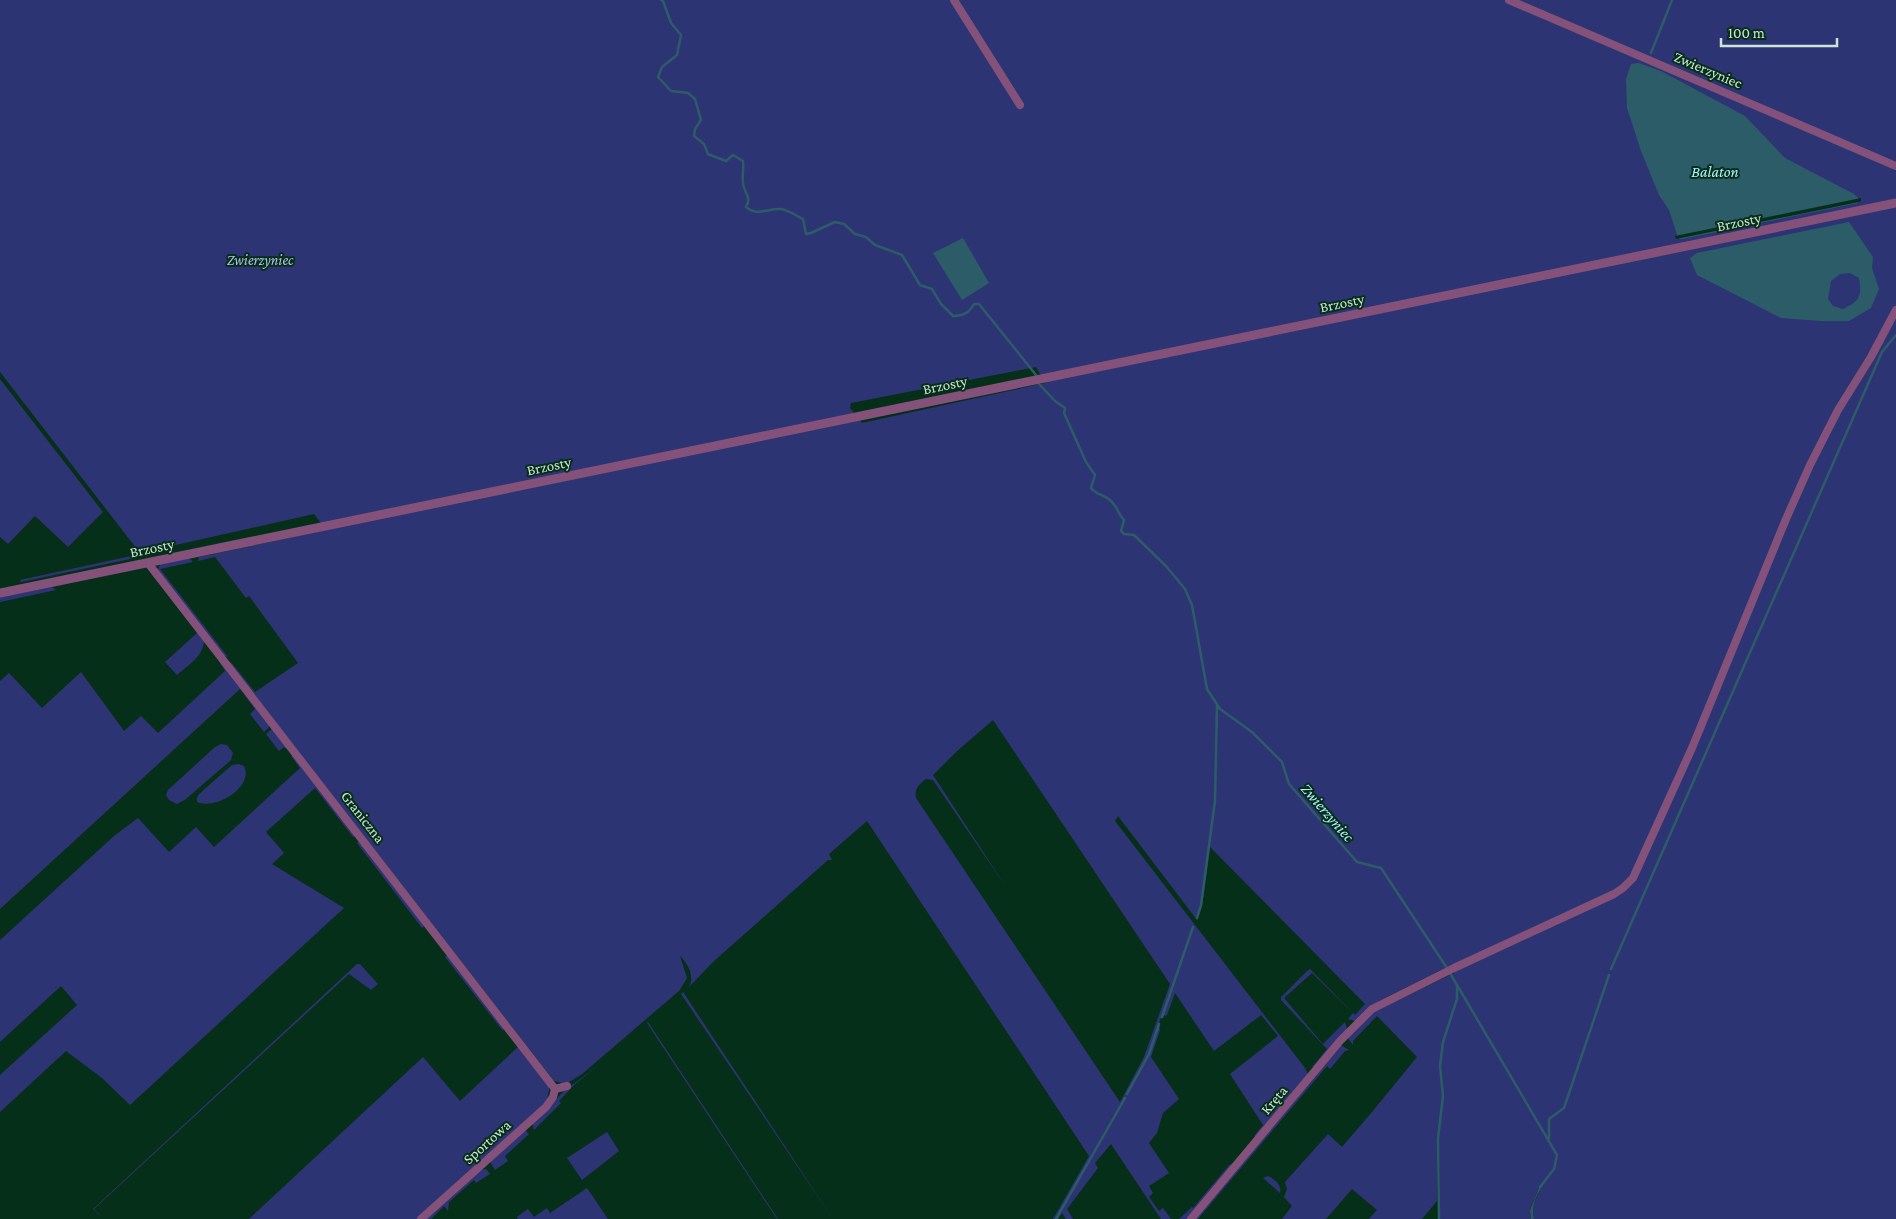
<svg xmlns="http://www.w3.org/2000/svg" width="1896" height="1219" viewBox="0 0 1896 1219" font-family="'Crimson Pro',serif">
<rect width="100%" height="100%" fill="#062f19"/>
<!-- green -->
<path fill="#2d3474" fill-rule="evenodd" d="M 0,0 L 1896,0 L 1896,1219 L 1534,1219 C 1531,1208 1536,1195 1543,1186 L 1541,1183 L 1530,1209 L 1531,1219 L 1440,1219 L 1439,1137 L 1437,1139 L 1437,1201 L 1422,1219 L 1369,1219 L 1377,1210 L 1352,1189 L 1326,1219 L 1282,1219 L 1292,1206 L 1284,1197 L 1287,1189 L 1285,1182 L 1328,1134 L 1342,1147 L 1372,1112 L 1327,1066 L 1198,1219 L 1194,1219 L 1341,1045 L 1349,1050 L 1345,1051 L 1330,1069 L 1372,1112 L 1417,1057 L 1377,1016 L 1353,1041 L 1353,1045 L 1347,1037 L 1373,1012 L 1454,973 L 1449,966 L 1379,1001 L 1355,1021 L 1348,1019 L 1353,1013 L 1312,973 L 1284,998 L 1323,1044 L 1345,1022 L 1347,1029 L 1315,1067 L 1312,1067 L 1327,1049 L 1281,1000 L 1281,997 C 1287,992 1305,972 1310,969 L 1355,1015 L 1365,1004 L 1210,847 L 1202,907 L 1197,920 L 1118,816 L 1115,821 L 1305,1068 L 1308,1074 L 1256,1137 L 1254,1136 L 1263,1125 L 1230,1074 L 1278,1036 L 1261,1015 L 1214,1051 L 1175,993 L 1167,1015 L 1161,1017 L 1159,1024 L 1160,1030 L 1151,1057 L 1179,1099 L 1163,1113 L 1157,1133 L 1149,1143 L 1169,1173 L 1149,1186 L 1153,1193 L 1149,1197 L 1159,1211 L 1163,1208 L 1171,1219 L 1161,1219 L 1111,1144 L 1095,1163 L 1098,1168 L 1067,1209 L 1073,1219 L 1066,1219 L 1062,1213 L 1058,1219 L 1053,1219 L 1089,1156 L 867,821 L 829,854 L 832,860 L 828,860 L 714,961 L 689,987 C 695,976 688,964 680,956 L 687,978 L 679,991 L 582,1074 L 566,1084 L 554,1081 L 231,665 L 231,662 L 255,692 L 298,663 L 249,596 L 246,598 L 215,557 L 198,561 L 199,557 L 326,530 L 314,514 L 140,553 L 0,372 ZM 1036,367 L 1045,383 L 862,423 L 850,408 L 851,403 ZM 993,720 L 1170,984 L 1144,1057 L 1120,1102 L 916,798 C 914,788 920,784 926,779 L 933,780 L 1006,887 L 933,775 L 956,752 Z
M 0,379 L 103,512 L 68,547 L 35,516 L 8,544 L 0,537 Z
M 136,555 L 135,558 L 21,582 L 20,580 Z
M 189,558 L 193,562 L 160,569 L 228,657 L 223,655 L 158,570 L 160,564 Z
M 52,587 L 56,590 L 0,602 L 0,597 Z
M 166,593 L 204,641 C 203,657 188,665 177,675 L 165,662 L 197,633 Z
M 220,663 L 222,663 L 270,726 L 264,732 L 250,714 L 255,709 L 240,689 L 0,909 L 0,681 L 9,673 L 42,708 L 81,672 L 124,731 L 141,716 L 158,733 L 225,671 Z
M 273,728 L 286,747 L 286,749 L 284,747 L 279,751 L 266,734 Z
M 221,744 L 227,745 L 233,753 L 231,760 L 186,799 L 177,804 L 169,800 L 166,795 L 168,790 L 215,747 Z
M 291,756 L 293,756 L 355,835 L 353,837 L 315,788 L 266,832 L 284,853 L 272,864 L 344,908 L 130,1105 L 102,1078 L 66,1051 L 0,1112 L 0,1075 L 77,1005 L 61,986 L 0,1042 L 0,940 L 114,836 L 138,818 L 169,852 L 196,827 L 214,847 L 300,768 Z
M 239,764 L 244,766 C 254,787 216,810 197,802 L 197,798 L 199,794 L 232,765 Z
M 360,841 L 425,925 L 422,928 L 357,843 Z
M 447,955 L 504,1027 L 503,1031 L 445,957 Z
M 357,964 L 360,964 L 378,984 L 371,990 L 349,974 L 94,1209 L 104,1219 L 93,1209 Z
M 683,992 L 833,1219 L 681,994 Z
M 648,1022 L 778,1219 L 777,1219 L 647,1023 Z
M 519,1046 L 549,1086 L 549,1091 L 546,1103 L 417,1219 L 249,1219 L 423,1057 L 460,1101 Z
M 599,1065 L 575,1084 L 559,1101 L 561,1103 L 534,1130 L 532,1124 L 564,1091 Z
M 525,1130 L 529,1134 L 505,1156 L 508,1161 L 495,1170 L 490,1162 Z
M 607,1132 L 619,1151 L 582,1180 L 567,1158 Z
M 1230,1164 L 1232,1166 L 1187,1219 L 1179,1219 L 1192,1207 L 1193,1208 Z
M 486,1169 L 490,1174 L 476,1183 L 474,1180 L 449,1202 L 448,1211 L 444,1206 L 431,1219 L 426,1219 L 480,1170 Z
M 1268,1176 C 1275,1179 1282,1185 1280,1193 L 1263,1178 Z
M 587,1188 L 608,1219 L 517,1219 L 518,1216 L 528,1209 L 534,1217 L 547,1208 L 550,1213 Z"/>
<!-- water -->
<path fill="#2c5c67" fill-rule="evenodd" d="M 1639,63 L 1661,71 L 1745,116 L 1785,158 L 1854,194 L 1858,198 L 1858,203 L 1682,239 L 1678,238 L 1669,210 L 1659,195 L 1641,151 L 1627,108 L 1626,79 L 1631,64 Z
M 1849,222 L 1873,257 L 1872,268 L 1879,289 L 1871,308 L 1849,321 L 1821,321 L 1781,318 L 1697,275 L 1690,258 L 1697,253 ZM 1850,273 L 1859,278 C 1862,296 1860,301 1843,309 L 1833,306 L 1828,299 L 1831,281 L 1840,274 Z
M 963,238 L 989,283 L 962,300 L 933,253 Z
M 1541,1183 L 1543,1186 C 1536,1194 1531,1208 1534,1219 L 1531,1219 L 1530,1210 Z"/>
<!-- pier -->
<path fill="#062f19" d="M 1861,198 L 1861,201 L 1859,202 L 1676,239 L 1675,236 Z"/>
<g fill="none" stroke-linecap="round" stroke-linejoin="round">
<!-- stream -->
<path stroke="#2c5c67" stroke-width="2.5" d="M 661,0 L 663,1 L 671,23 L 681,35 L 677,55 L 662,67 L 658,77 L 671,91 L 688,93 L 695,99 L 701,120 L 695,129 L 694,136 L 704,144 L 708,154 L 726,161 L 733,155 L 743,161 C 744,169 742,176 743,183 C 744,193 752,197 746,207 C 757,217 768,208 781,209 C 788,210 797,216 803,219 L 806,234 L 811,233 L 835,222 L 844,224 L 855,234 L 866,237 L 875,245 L 902,255 L 920,285 L 932,289 L 941,304 L 953,316 C 963,316 969,313 974,304 L 979,304 L 1036,375
M 1651,53 L 1672,0
M 1039,384 L 1055,401 L 1065,408 L 1064,413 L 1086,462 L 1095,475 L 1091,488 C 1096,495 1106,495 1112,502 C 1118,508 1118,514 1124,520 L 1121,531 L 1124,534 L 1134,535 L 1166,566 L 1185,589 L 1192,605 L 1207,689 L 1220,709 L 1252,732 L 1282,762 L 1289,784 L 1357,862 L 1381,868 L 1447,968 L 1557,1155 L 1554,1169 L 1540,1187
M 1197,918 L 1201,905 L 1215,801 L 1217,704
M 1611,969 L 1882,352 L 1896,335
M 1162,1017 L 1193,927
M 1127,1094 L 1149,1054 L 1159,1024
M 1549,1138 L 1549,1119 L 1564,1108 L 1609,975
M 1056,1219 L 1125,1098
M 1439,1219 L 1438,1138 L 1443,1096 L 1440,1066 L 1443,1042 L 1457,999 L 1457,986"/>
<!-- minor -->
<path stroke="#84517a" stroke-width="8" d="M 954,0 L 1020,105
M 1509,0 L 1896,166
M 148,563 L 555,1089
M 421,1219 L 546,1107 L 553,1097 L 555,1089 L 567,1086
M 1191,1219 L 1340,1041 L 1372,1009 L 1454,968 L 1614,894 L 1623,888 L 1633,878 L 1692,748 L 1786,519 L 1810,465 L 1838,410 L 1871,357 L 1896,310"/>
<!-- tertiary -->
<path stroke="#84517a" stroke-width="9" d="M 0,593 L 1896,203"/>
</g>
<g text-anchor="middle" stroke-width="4" stroke-linejoin="round" paint-order="stroke">
<!-- street labels -->
<g font-size="15" fill="#cee3d4" stroke="#062f19">
<text transform="translate(1708 70) rotate(23)" y="5">Zwierzyniec</text>
<text transform="translate(1739 222) rotate(-12)" y="5">Brzosty</text>
<text transform="translate(1342 303) rotate(-12)" y="5">Brzosty</text>
<text transform="translate(945 385) rotate(-12)" y="5">Brzosty</text>
<text transform="translate(549 466) rotate(-12)" y="5">Brzosty</text>
<text transform="translate(152 548) rotate(-12)" y="5">Brzosty</text>
<text transform="translate(363 817) rotate(52)" y="5">Graniczna</text>
<text transform="translate(1274 1100) rotate(-50)" y="5">Kręta</text>
<text transform="translate(487 1142) rotate(-42)" y="5">Sportowa</text>
</g>
<!-- park labels -->
<g font-size="15" font-style="italic" fill="#b4beec" stroke="#062f19">
<text x="260" y="265">Zwierzyniec</text>
</g>
<!-- water labels -->
<g font-size="16" font-style="italic" fill="#b0effe" stroke="#062f19">
<text x="1715" y="177">Balaton</text>
<text transform="translate(1328 812) rotate(49)" y="6">Zwierzyniec</text>
</g>
</g>
<!-- scale -->
<path d="M1721 38v8h116v-8" fill="none" stroke="#cee3d4" stroke-width="2.5"/>
<text x="1728" y="38" font-size="15" fill="#cee3d4" stroke="#062f19" stroke-width="4" paint-order="stroke">100 m</text>
</svg>
